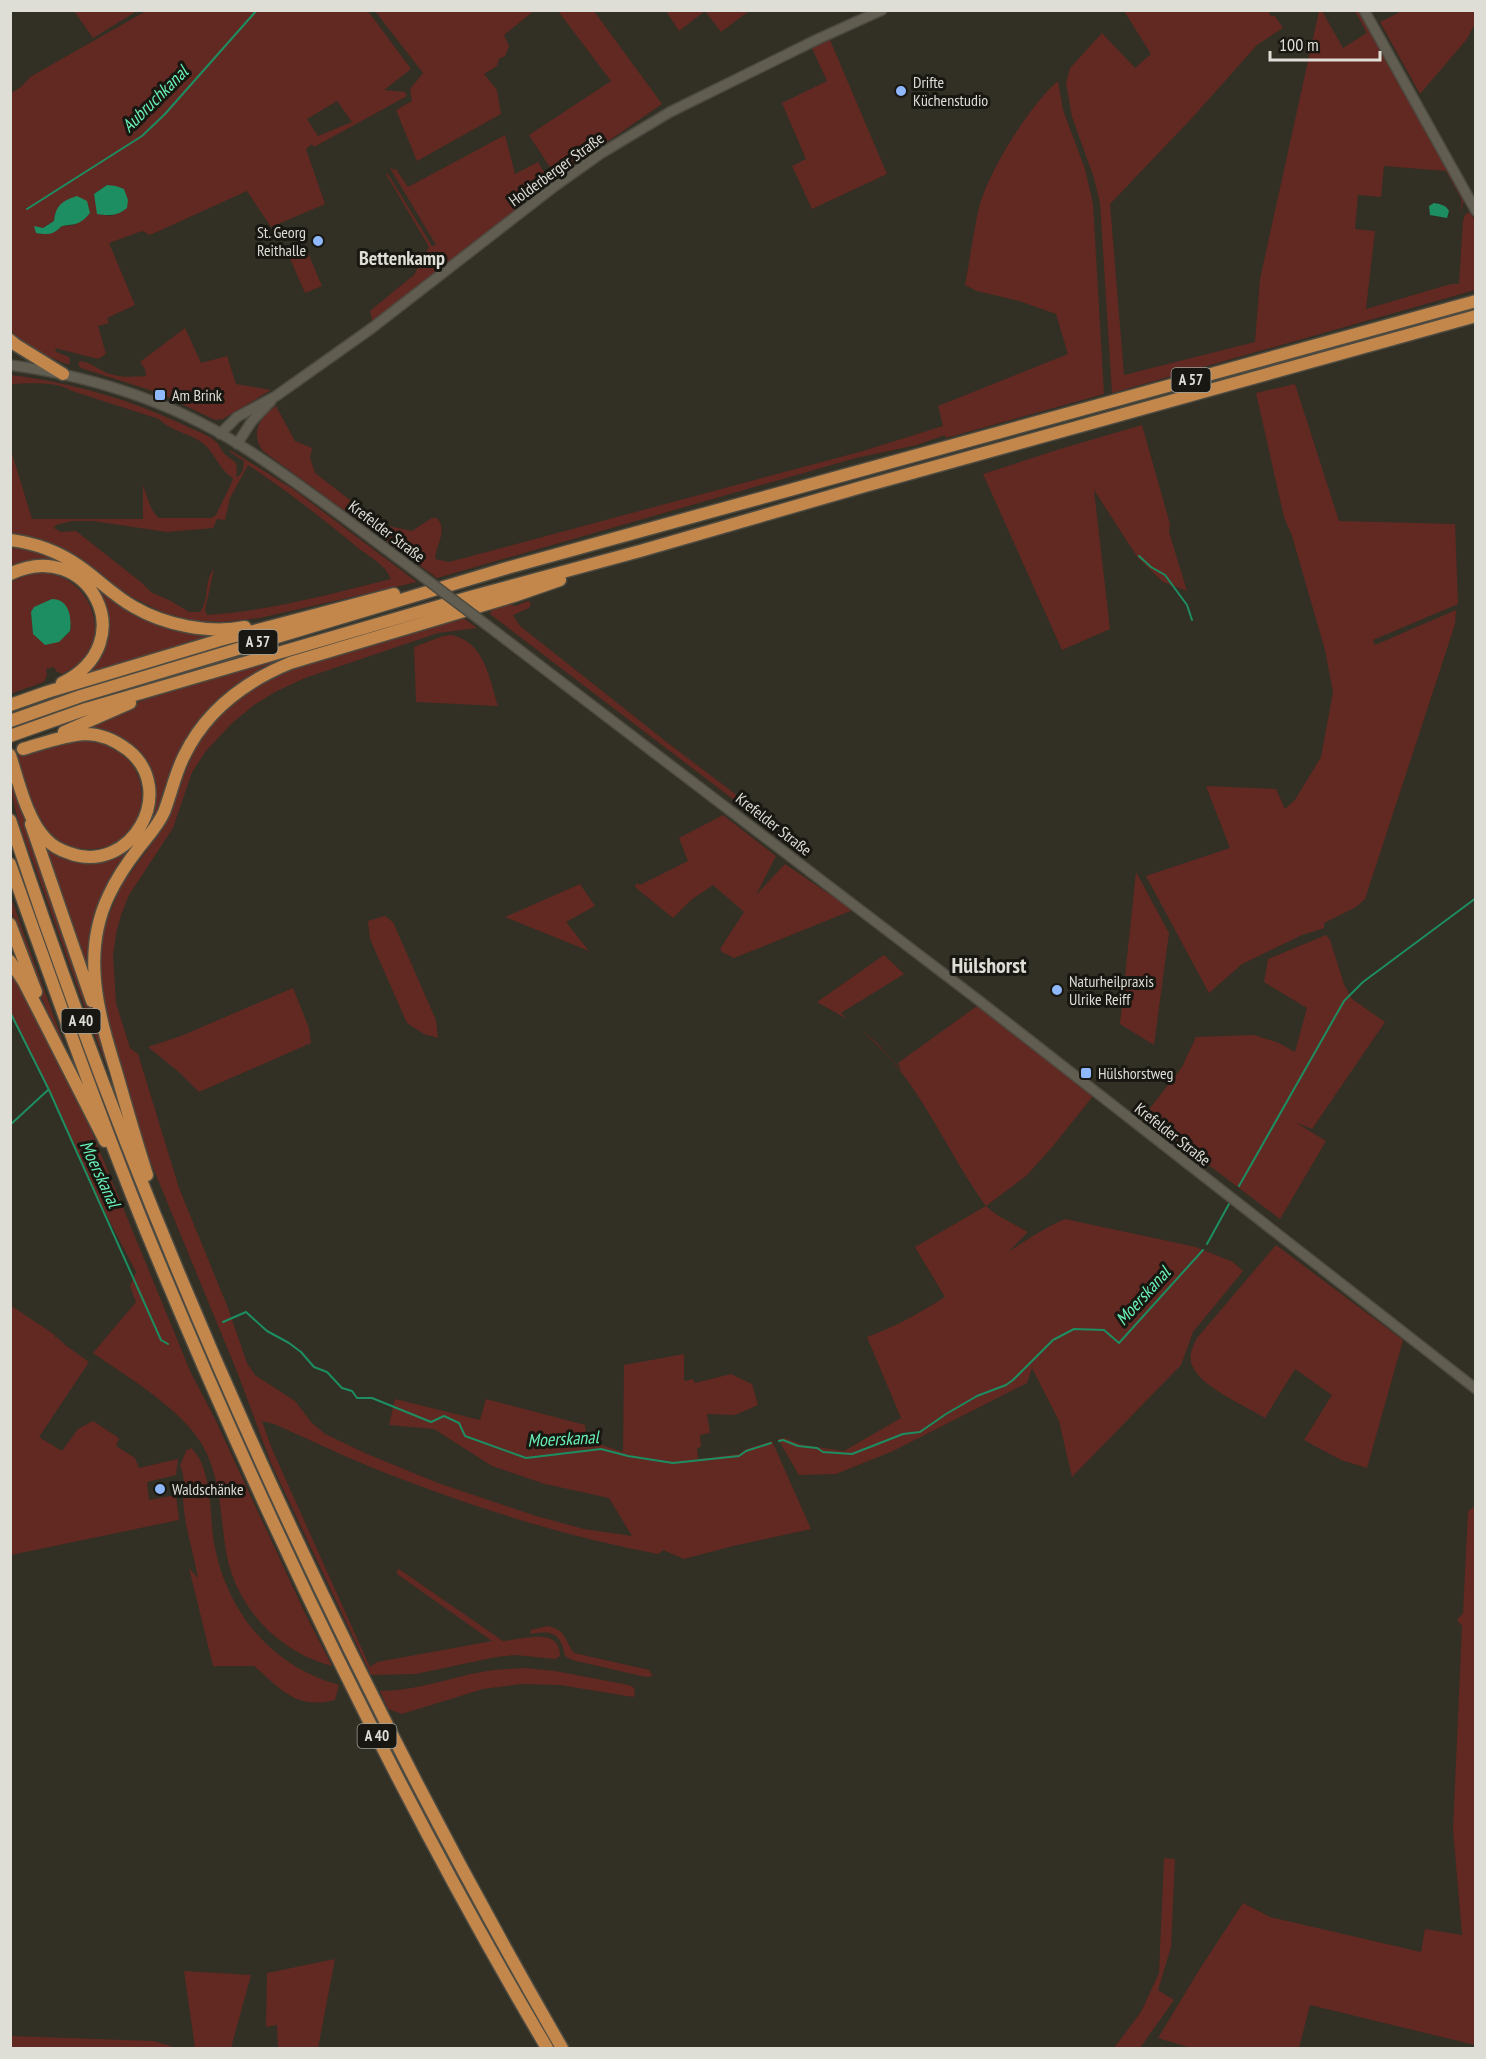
<svg xmlns="http://www.w3.org/2000/svg" width="1486" height="2059" viewBox="0 0 1486 2059" font-family="'PT Sans Narrow',sans-serif">
<rect width="100%" height="100%" fill="#322f24"/>
<!-- green -->
<path fill="#612921" fill-rule="evenodd" d="M 74,11 L 137,11 L 93,38 Z
M 146,11 L 368,11 L 411,69 L 384,90 L 405,92 L 407,96 L 314,147 L 312,144 L 306,149 L 325,204 L 271,227 L 247,191 L 150,235 L 142,231 L 109,243 L 135,305 L 107,318 L 109,323 L 98,326 L 106,354 L 98,359 L 55,348 L 56,352 L 69,357 L 70,360 L 69,365 C 48,356 24,348 11,330 L 11,93 L 21,87 L 30,77 ZM 337,101 L 352,122 L 318,136 L 307,119 ZM 107,185 L 122,212 L 110,216 L 98,214 L 94,194 ZM 55,213 L 76,225 L 62,226 L 57,231 L 37,226 L 43,228 L 54,221 Z
M 375,11 L 534,11 L 504,35 L 509,46 L 505,56 L 499,59 L 497,66 L 484,74 L 497,90 L 501,114 L 417,161 L 396,110 L 412,101 L 410,89 L 423,73 Z
M 558,11 L 594,11 L 662,104 L 559,175 L 551,169 L 529,135 L 611,81 Z
M 666,11 L 749,11 L 721,32 L 705,11 L 679,31 Z
M 1124,11 L 1272,11 L 1269,12 L 1271,16 L 1275,16 L 1283,28 L 1257,45 L 1192,118 L 1110,204 L 1124,375 L 1255,342 L 1260,279 L 1319,11 L 1322,11 L 1343,48 L 1367,33 L 1355,11 L 1358,11 L 1464,200 L 1460,214 L 1462,200 L 1446,171 L 1384,166 L 1381,197 L 1358,195 L 1355,229 L 1375,231 L 1366,309 L 1451,284 L 1459,284 L 1463,221 L 1465,215 L 1469,212 L 1475,220 L 1475,290 L 1112,393 L 1100,203 L 1094,178 L 1072,117 L 1066,83 L 1070,68 L 1102,33 L 1135,68 L 1151,54 Z
M 1402,11 L 1475,11 L 1475,23 L 1467,39 L 1420,94 L 1380,22 Z
M 830,40 L 887,174 L 812,209 L 792,166 L 806,159 L 782,103 L 827,81 L 812,48 Z
M 1058,81 L 1063,110 L 1085,169 L 1093,204 L 1104,394 L 946,438 L 945,435 L 917,445 L 856,458 L 437,578 L 263,451 C 250,433 259,418 276,406 L 295,441 L 312,448 L 310,458 L 315,473 L 372,517 L 388,526 L 412,531 L 432,518 L 437,518 C 448,531 436,544 435,559 L 449,562 L 863,451 L 943,426 L 938,406 L 1068,354 L 1056,314 L 1019,301 L 977,291 L 965,285 C 970,260 973,233 979,208 C 988,172 1029,106 1058,81 Z
M 505,135 L 515,174 L 538,162 L 548,179 L 548,186 L 376,319 L 372,320 L 370,311 L 414,275 L 429,247 L 386,174 L 388,174 L 432,246 L 436,245 L 390,168 L 394,170 L 395,168 L 408,187 Z
M 305,246 L 322,286 L 305,293 L 288,254 Z
M 185,328 L 201,363 L 227,356 L 236,384 L 271,390 L 223,419 L 215,420 L 159,393 L 81,368 L 78,365 L 80,361 C 90,362 98,369 107,373 C 120,378 132,377 146,376 L 145,369 L 140,362 Z
M 11,375 C 72,383 130,399 186,426 C 196,431 212,436 218,444 C 220,447 221,450 223,452 C 233,464 239,457 236,477 L 239,476 L 243,470 L 244,461 L 230,452 L 230,450 L 293,489 L 417,582 L 260,618 L 222,622 L 192,620 L 164,613 L 128,595 L 83,561 L 57,545 L 32,538 L 11,534 L 10,447 L 32,519 L 143,519 L 143,485 C 147,496 150,511 159,518 L 211,518 L 216,515 L 232,482 L 233,478 C 220,471 216,455 205,445 C 192,433 171,432 159,419 L 72,391 C 58,381 27,383 11,384 ZM 248,465 C 286,490 322,518 357,547 C 368,556 386,565 391,579 C 330,594 270,611 207,615 L 205,610 L 214,569 C 203,582 210,600 200,612 L 189,612 L 171,601 L 151,592 L 142,583 L 76,531 L 61,532 L 54,528 L 56,525 L 72,521 L 93,521 L 167,532 L 213,528 L 217,519 L 225,520 L 230,498 Z
M 1295,384 L 1339,521 L 1455,524 L 1458,604 L 1373,640 L 1375,645 L 1456,610 L 1455,624 L 1442,664 L 1365,899 L 1356,907 L 1324,923 L 1324,928 L 1302,935 L 1242,964 L 1209,993 L 1146,876 L 1230,848 L 1206,786 L 1276,789 L 1285,809 L 1295,800 L 1321,757 L 1333,692 L 1325,650 L 1292,536 L 1284,517 L 1256,393 Z
M 1142,425 L 1170,524 L 1169,532 L 1187,591 L 1163,582 L 1138,558 L 1094,490 L 1110,629 L 1062,650 L 983,474 L 1060,449 Z
M 10,544 L 48,552 L 118,601 L 220,632 L 86,674 L 92,667 L 105,617 L 75,572 L 11,570 Z
M 40,572 C 50,574 59,575 67,580 C 93,594 105,634 85,658 C 80,664 69,670 62,674 L 56,671 L 54,667 L 46,669 L 47,675 L 44,682 L 10,694 L 10,582 L 31,573 ZM 31,612 L 71,625 L 70,631 L 65,637 L 33,634 Z
M 528,601 L 531,603 L 529,608 L 513,615 L 520,626 L 664,740 L 759,812 L 775,820 L 773,825 L 768,826 L 763,822 L 490,614 L 492,609 L 510,604 L 515,606 Z
M 462,617 L 477,628 L 438,633 L 305,678 L 275,692 L 254,705 L 231,724 L 206,751 L 192,772 L 173,828 L 129,895 L 121,915 L 116,934 L 113,955 L 116,1003 L 130,1048 L 138,1054 L 179,1188 L 228,1308 L 247,1363 L 255,1375 L 295,1401 L 312,1423 L 325,1434 L 367,1454 L 438,1483 L 536,1516 L 584,1529 L 632,1536 L 609,1498 L 545,1484 L 492,1466 L 434,1429 L 389,1425 L 395,1399 L 480,1420 L 486,1399 L 585,1425 L 587,1440 L 623,1452 L 624,1365 L 684,1354 L 684,1381 L 693,1379 L 695,1383 L 731,1374 L 752,1384 L 758,1405 L 735,1415 L 707,1414 L 710,1433 L 700,1435 L 701,1447 L 697,1448 L 698,1459 L 739,1454 L 746,1449 L 772,1441 L 811,1529 L 733,1546 L 684,1559 L 663,1550 L 658,1554 C 571,1538 486,1511 404,1480 C 360,1464 317,1443 274,1424 L 262,1421 L 272,1449 L 370,1667 L 377,1662 L 492,1641 L 397,1574 L 397,1570 L 399,1569 L 503,1641 C 522,1640 560,1626 560,1656 L 555,1659 L 515,1655 L 496,1657 L 416,1674 L 371,1675 L 271,1463 L 238,1374 L 149,1158 L 107,1021 L 99,977 L 100,950 L 105,925 L 121,886 L 161,831 L 170,814 L 191,757 L 199,741 L 215,719 L 229,705 L 251,688 L 289,669 Z
M 452,635 C 485,643 489,678 498,706 L 416,702 L 414,647 L 443,636 Z
M 281,658 L 282,661 L 262,667 L 263,671 L 210,711 L 159,813 L 118,870 L 90,976 L 44,842 L 94,859 L 148,820 L 144,764 L 92,729 L 91,724 L 126,707 L 147,699 Z
M 80,741 C 165,741 157,852 88,849 C 76,849 64,846 54,837 C 31,815 26,783 16,755 Z
M 10,774 L 93,1015 L 115,1088 C 89,1021 65,953 41,884 C 29,849 11,812 10,774 Z
M 723,815 L 776,856 L 756,895 L 785,864 L 853,910 L 734,958 L 722,952 L 720,949 L 744,912 L 713,885 L 691,900 L 673,918 L 635,887 L 637,883 L 640,885 L 688,861 L 679,838 Z
M 1136,872 L 1169,933 L 1154,1045 L 1120,1024 Z
M 580,884 L 595,906 L 566,922 L 589,951 L 505,917 Z
M 10,895 L 74,1072 C 58,1039 44,1005 31,970 C 22,945 11,921 10,895 Z
M 385,916 L 393,922 L 436,1020 L 438,1038 L 424,1034 L 407,1023 L 370,939 L 368,921 Z
M 1326,935 L 1330,940 L 1344,984 L 1352,999 L 1385,1022 L 1312,1129 L 1295,1122 L 1326,1141 L 1280,1219 L 1144,1116 L 1182,1067 L 1196,1037 L 1254,1035 L 1279,1043 L 1295,1052 L 1307,1008 L 1264,982 L 1268,959 Z
M 884,955 L 904,974 L 841,1013 L 847,1019 L 817,1002 Z
M 10,971 L 65,1075 L 94,1137 L 191,1373 L 215,1419 L 304,1611 L 332,1666 C 280,1652 239,1611 227,1557 C 220,1519 222,1481 203,1446 C 182,1409 129,1378 93,1353 L 136,1302 L 130,1286 L 136,1272 L 98,1199 L 36,1063 L 11,1015 Z
M 293,988 L 309,1028 L 311,1043 L 199,1092 L 179,1072 L 148,1047 L 181,1036 Z
M 977,1006 L 1093,1096 L 1053,1146 L 1026,1176 L 986,1206 L 997,1215 L 1028,1232 L 1008,1252 C 1027,1240 1044,1228 1065,1219 L 1196,1247 L 1233,1262 L 1243,1271 L 1193,1332 L 1181,1365 L 1072,1477 L 1059,1421 L 1032,1368 L 1027,1383 L 893,1451 L 836,1474 L 799,1475 L 778,1439 L 785,1438 L 803,1445 L 844,1451 L 901,1418 L 867,1337 C 895,1327 920,1313 945,1297 L 915,1247 L 986,1206 C 954,1162 932,1111 898,1068 C 887,1053 872,1040 859,1028 L 877,1043 L 902,1071 L 898,1063 Z
M 1276,1245 L 1403,1340 L 1367,1468 L 1341,1460 L 1304,1440 L 1332,1395 L 1295,1369 L 1265,1418 C 1246,1406 1200,1387 1192,1365 C 1188,1355 1193,1347 1197,1338 Z
M 10,1305 L 55,1335 L 55,1338 L 57,1337 L 65,1345 L 89,1362 L 39,1437 L 62,1451 L 78,1429 L 93,1421 L 119,1438 L 116,1446 L 135,1458 L 139,1468 L 178,1459 L 176,1475 L 147,1482 L 149,1500 L 176,1495 L 179,1520 L 11,1555 Z
M 191,1448 C 211,1465 210,1511 213,1536 C 223,1607 269,1666 339,1685 L 335,1700 C 296,1710 281,1689 254,1666 L 213,1666 L 189,1568 L 198,1578 C 193,1550 183,1522 183,1494 C 183,1484 185,1474 180,1466 L 186,1451 Z
M 1475,1506 L 1475,2045 L 1310,2005 L 1299,2048 L 1191,2048 L 1158,2038 L 1201,1967 L 1243,1903 L 1270,1917 L 1421,1952 L 1425,1929 L 1462,1935 L 1453,1829 L 1462,1626 L 1457,1620 L 1463,1613 L 1468,1511 Z
M 547,1626 C 567,1630 564,1640 574,1653 L 649,1670 L 653,1676 L 646,1677 L 572,1660 L 565,1656 C 561,1633 552,1630 530,1634 L 531,1630 Z
M 525,1668 L 555,1671 L 629,1685 L 634,1688 L 635,1695 L 633,1697 L 560,1685 L 521,1684 L 483,1689 L 402,1714 L 388,1709 L 380,1691 C 417,1691 451,1677 487,1671 C 499,1669 513,1669 525,1668 Z
M 1164,1858 L 1175,1859 L 1171,1947 L 1158,1990 L 1174,2000 L 1140,2048 L 1114,2048 L 1141,2012 L 1159,1973 Z
M 335,1959 L 318,2048 L 278,2048 L 277,2025 L 266,2027 L 267,1973 Z
M 184,1971 L 251,1975 L 231,2048 L 195,2048 Z
M 11,2036 L 154,2041 L 177,2048 L 11,2048 Z"/>
<!-- water -->
<path fill="#1d8d62" d="M 107,185 L 116,186 L 124,189 L 128,200 L 127,208 C 118,216 109,216 97,214 L 94,194 Z
M 77,196 L 87,201 L 90,213 C 80,225 76,224 62,226 C 53,235 48,235 36,233 L 34,226 L 43,228 L 54,221 C 56,205 62,201 77,196 Z
M 1434,203 C 1440,204 1446,205 1449,211 L 1447,218 L 1430,215 L 1429,206 Z
M 52,599 C 69,599 72,617 70,631 L 59,642 L 45,645 L 33,634 L 31,612 L 34,607 Z"/>
<g fill="none" stroke-linecap="round" stroke-linejoin="round">
<!-- stream -->
<path stroke="#1d8d62" stroke-width="2" d="M 27,209 L 142,136 L 165,114 L 257,10
M 1139,556 L 1151,567 L 1165,575 L 1187,605 L 1192,620
M 10,1012 L 49,1090 L 161,1340 L 168,1344
M 10,1125 L 48,1090
M 1239,1186 L 1344,1001 L 1363,982 L 1476,898
M 1207,1244 L 1229,1204
M 223,1322 L 246,1312 L 267,1331 L 289,1343 L 301,1352 L 314,1367 L 327,1372 L 342,1388 L 352,1391 L 357,1398 L 372,1398 L 431,1422 L 444,1416 L 459,1423 L 465,1436 L 526,1458 L 601,1449 L 628,1456 L 673,1463 L 739,1456 L 746,1451 L 771,1443
M 779,1441 L 783,1440 L 798,1446 L 817,1448 L 823,1452 L 852,1454 L 903,1434 L 920,1432 L 946,1414 L 977,1396 L 1006,1385 L 1013,1380 L 1053,1340 L 1074,1329 L 1104,1330 L 1119,1343 L 1203,1250"/>
<defs>
<path id="secondary" d="M 1364,10 L 1476,211
M 10,365 C 97,377 181,405 254,454 C 306,488 356,527 406,564
M 220,434 L 237,417 L 276,396 L 372,328 L 555,186 L 600,154 L 670,112 L 818,39 L 882,10
M 237,444 L 252,421 L 271,401
M 488,626 L 977,999 L 1476,1389"/>
<path id="highway" d="M 10,340 L 16,345 L 63,374
M 10,540 C 35,543 59,552 79,566 C 98,579 114,596 134,607 C 165,625 209,634 245,627
M 10,574 C 89,536 144,643 62,683
M 10,705 L 47,692 L 220,640 L 394,594
M 10,721 L 81,696 L 507,568 L 1476,301
M 64,732 L 130,703
M 10,736 L 86,709 L 470,597 L 640,551 L 865,486 L 1476,316
M 10,755 C 18,780 27,820 46,839 C 52,846 60,850 69,853 C 131,876 179,791 128,750 C 116,741 101,734 86,734 C 65,735 43,743 23,749
M 10,820 C 151,1247 338,1659 562,2048
M 31,824 L 92,1001
M 10,864 C 53,985 96,1107 144,1226 C 260,1508 392,1786 547,2048
M 10,924 L 36,992
M 10,961 L 24,982 L 105,1141
M 147,1175 C 136,1141 126,1106 116,1071 C 98,1013 81,953 109,895 C 117,878 127,863 138,849 C 147,837 158,826 164,812 C 171,794 175,774 184,756 C 206,710 244,682 290,663 L 514,596 L 560,580"/>
</defs>
<!-- secondary casing -->
<use href="#secondary" stroke="#4d4b41" stroke-width="12"/>
<!-- highway casing -->
<use href="#highway" stroke="#4d4b41" stroke-width="15"/>
<!-- secondary -->
<use href="#secondary" stroke="#615e51" stroke-width="9"/>
<!-- highway -->
<use href="#highway" stroke="#c3864b" stroke-width="12"/>
<defs>
<path id="secondary-bridge" d="M 406,564 L 488,626"/>
</defs>
<!-- secondary-bridge casing -->
<use href="#secondary-bridge" stroke="#4d4b41" stroke-width="12" stroke-linecap="butt"/>
<!-- secondary-bridge -->
<use href="#secondary-bridge" stroke="#615e51" stroke-width="9"/>
</g>
<!-- markers -->
<g fill="#8fb8fd" stroke="#181712" stroke-width="2">
<circle cx="901" cy="91" r="6"/>
<circle cx="318" cy="241" r="6"/>
<rect x="154" y="389" width="12" height="12" rx="3"/>
<circle cx="1057" cy="990" r="6"/>
<rect x="1080" y="1067" width="12" height="12" rx="3"/>
<circle cx="160" cy="1489" r="6"/>
</g>
<g text-anchor="middle" stroke-width="6" stroke-linejoin="round" paint-order="stroke">
<!-- shield labels -->
<g fill="#181712" stroke="#a3a29b" stroke-width="1.5">
<rect x="1171.5" y="368" width="39" height="24" rx="4.5"/>
<rect x="238.5" y="630" width="39" height="24" rx="4.5"/>
<rect x="61.5" y="1009" width="39" height="24" rx="4.5"/>
<rect x="357.5" y="1724" width="39" height="24" rx="4.5"/>
</g>
<g font-size="15" font-weight="bold" fill="#dfded6">
<text x="1191" y="385">A 57</text>
<text x="258" y="647">A 57</text>
<text x="81" y="1026">A 40</text>
<text x="377" y="1741">A 40</text>
</g>
<!-- poi labels -->
<g font-size="16" fill="#dfded6" stroke="#181712" text-anchor="start">
<text x="913" y="88">Drifte<tspan x="913" dy="18">Küchenstudio</tspan></text>
<text x="306" y="238" text-anchor="end">St. Georg<tspan x="306" dy="18">Reithalle</tspan></text>
<text x="172" y="401">Am Brink</text>
<text x="1069" y="987">Naturheilpraxis<tspan x="1069" dy="18">Ulrike Reiff</tspan></text>
<text x="1098" y="1079">Hülshorstweg</text>
<text x="172" y="1495">Waldschänke</text>
</g>
<!-- street labels -->
<g font-size="16" fill="#dfded6" stroke="#181712">
<text transform="translate(556 169) rotate(-36)" y="6">Holderberger Straße</text>
<text transform="translate(387 531) rotate(37)" y="6">Krefelder Straße</text>
<text transform="translate(774 824) rotate(38)" y="6">Krefelder Straße</text>
<text transform="translate(1173 1134) rotate(38)" y="6">Krefelder Straße</text>
</g>
<!-- water labels -->
<g font-size="18" font-style="italic" fill="#69f1b5" stroke="#181712">
<text transform="translate(155 99) rotate(-45)" y="6">Aubruchkanal</text>
<text transform="translate(100 1174) rotate(65)" y="6">Moerskanal</text>
<text transform="translate(1143 1296) rotate(-48)" y="6">Moerskanal</text>
<text transform="translate(563 1439) rotate(-3)" y="6">Moerskanal</text>
</g>
<!-- quarter labels -->
<g font-size="20" font-weight="bold" fill="#dfded6" stroke="#181712">
<text x="402" y="265">Bettenkamp</text>
</g>
<!-- district labels -->
<g font-size="22" font-weight="bold" fill="#dfded6" stroke="#181712">
<text x="989" y="973">Hülshorst</text>
</g>
</g>
<!-- border -->
<rect width="1486" height="2059" fill="none" stroke="#dfded6" stroke-width="24"/>
<!-- scale -->
<path d="M1270 51v9h110v-9" fill="none" stroke="#dfded6" stroke-width="3"/>
<text x="1279" y="51" font-size="18" fill="#dfded6" stroke="#181712" stroke-width="4.5" paint-order="stroke">100 m</text>
</svg>
